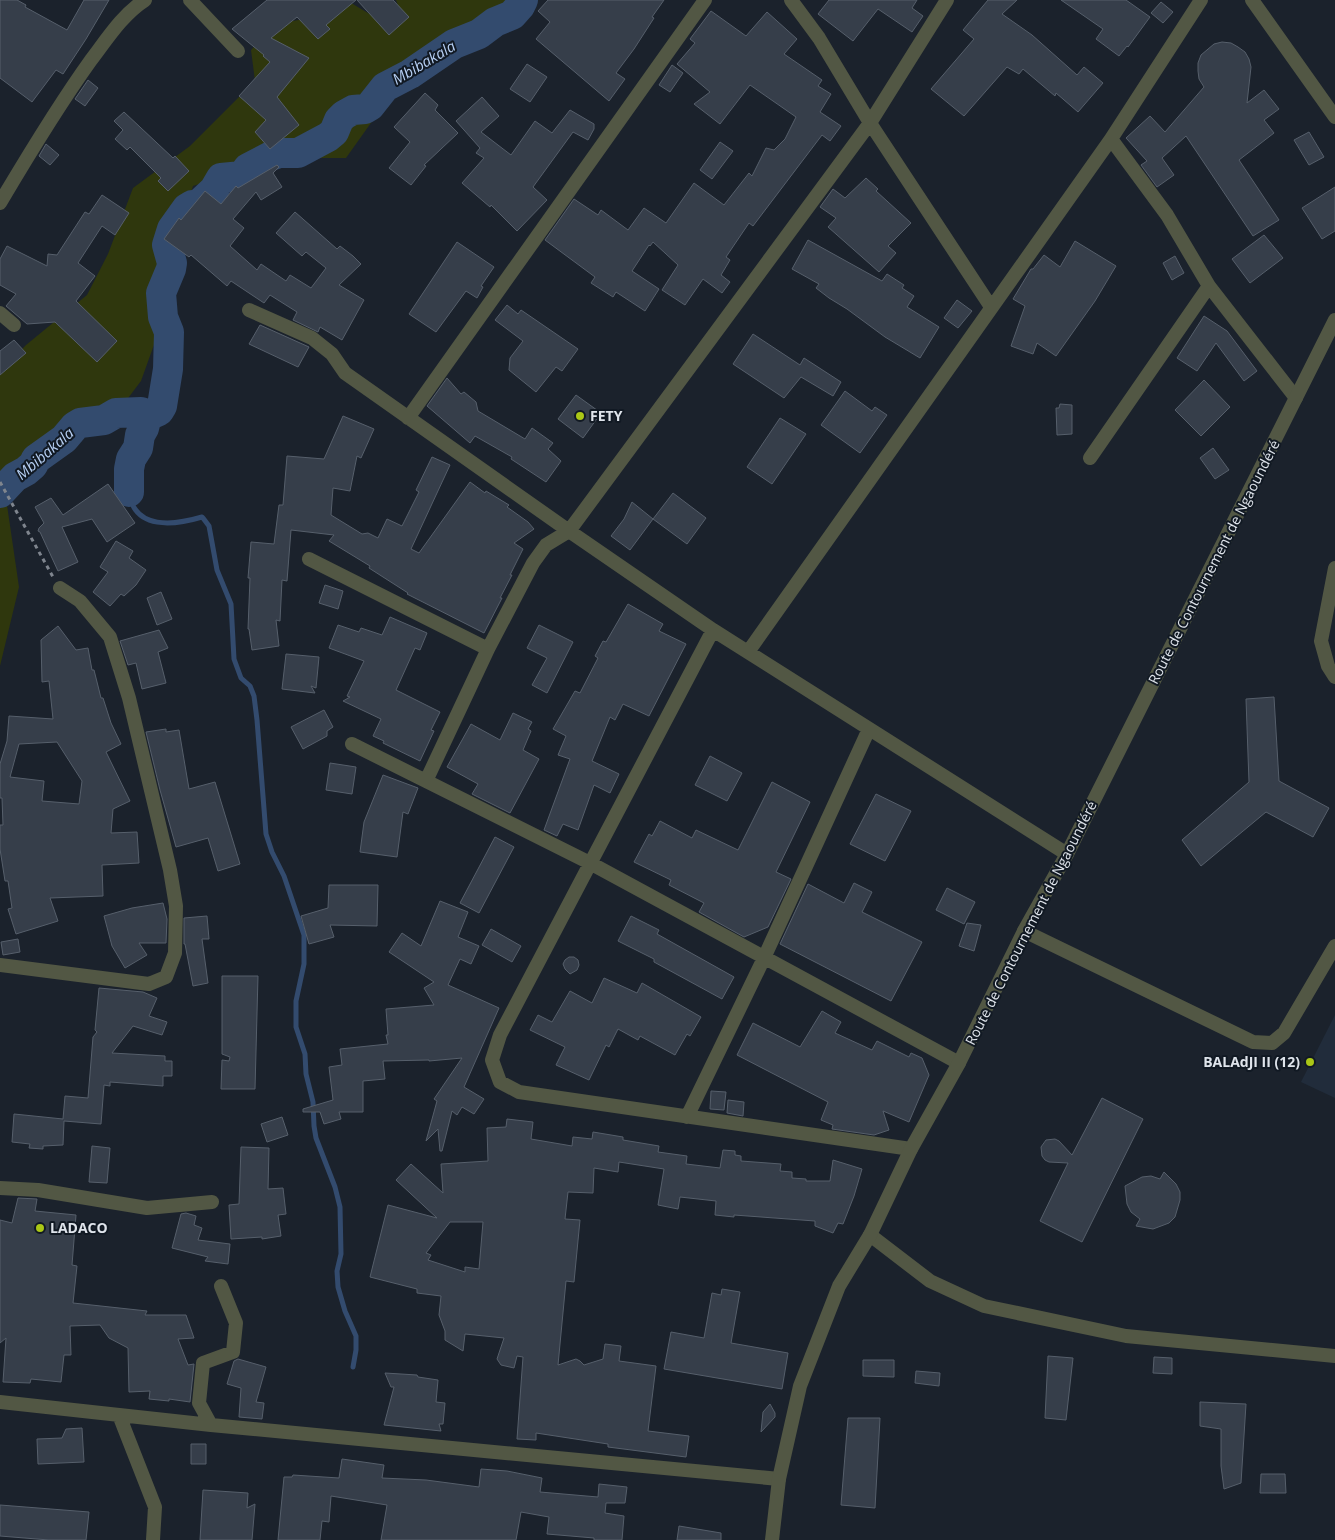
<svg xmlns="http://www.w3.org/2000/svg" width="1335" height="1540" viewBox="0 0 1335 1540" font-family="'Open Sans',sans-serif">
<rect width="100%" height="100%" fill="#1b222c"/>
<!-- built -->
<path fill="#212c3b" d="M 1335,1015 L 1335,1098 L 1301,1082 Z"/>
<!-- green -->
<path fill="#2f370d" d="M 346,0 L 373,16 L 401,13 L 396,0 L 532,0 L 522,18 L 461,55 L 393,92 L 346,158 L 276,158 L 193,186 L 172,255 L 160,328 L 141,381 L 107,426 L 53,449 L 7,505 L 19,587 L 0,666 L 0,372 L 26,345 L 87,295 L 108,254 L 133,188 L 190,146 L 255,81 L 251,50 L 276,24 L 310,18 Z"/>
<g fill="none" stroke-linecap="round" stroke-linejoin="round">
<!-- stream -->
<path stroke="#334b6e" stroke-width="5" d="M 129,492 C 134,531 175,525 202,517 L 203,518 L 209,526 L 217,570 L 231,604 L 234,659 L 241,678 L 250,686 L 254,696 L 257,720 L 266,834 L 272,852 L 284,876 L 304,935 L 304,964 L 296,1001 L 296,1027 L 305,1054 L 306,1074 L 313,1102 L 314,1126 L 316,1138 L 335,1187 L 340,1207 L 341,1254 L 337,1271 L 338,1287 L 345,1311 L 356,1336 L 356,1350 L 353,1367"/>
<!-- river -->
<path stroke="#334b6e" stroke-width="30" d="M 129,492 L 129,469 L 131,459 L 138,448 L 140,435 L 144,428 L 146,420 L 150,415
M 0,493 L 15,477 L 26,471 L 33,465 L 36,459 L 64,439 L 75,426 L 80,423 L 104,420 L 116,413 L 141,412 L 150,415 L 159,411 L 162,406 L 168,369 L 169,332 L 163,317 L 161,293 L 171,269 L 172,263 L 167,245 L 172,229 L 187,208 L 192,205 L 198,205 L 214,190 L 221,178 L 242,176 L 248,168 L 271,156 L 279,153 L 298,153 L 328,137 L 334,132 L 339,120 L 344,115 L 353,110 L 365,109 L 370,106 L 385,87 L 410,74 L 454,44 L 479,34 L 495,22 L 512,15 L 520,6 L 523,0"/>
</g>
<!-- building -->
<path fill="#363e4a" stroke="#565f6b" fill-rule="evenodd" d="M 0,0 L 17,0 L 26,5 L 25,7 L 67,30 L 84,0 L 109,0 L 86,39 L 63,74 L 56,70 L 32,102 L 0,78 Z
M 267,0 L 356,0 L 326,25 L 330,29 L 318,39 L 297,17 L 271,38 L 309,58 L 277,97 L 299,125 L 270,149 L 255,132 L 266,120 L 239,96 L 270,62 L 263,56 L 264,55 L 232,29 Z
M 357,0 L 393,0 L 409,17 L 389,35 Z
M 548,0 L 664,0 L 652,17 L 654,18 L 634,49 L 616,73 L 625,79 L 609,101 L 536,39 L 550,22 L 538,11 Z
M 829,0 L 917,0 L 912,8 L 923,16 L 912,32 L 878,9 L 853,41 L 818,14 Z
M 988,0 L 1017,0 L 1002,14 L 1032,35 L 1077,75 L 1084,67 L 1103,83 L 1078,112 L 1056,93 L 1055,96 L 1023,69 L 1019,74 L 1007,67 L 964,116 L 931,89 L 974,39 L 963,30 Z
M 1061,0 L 1126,0 L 1150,17 L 1128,47 L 1127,46 L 1119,56 L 1096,39 L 1103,29 Z
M 1161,2 L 1173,12 L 1163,23 L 1151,13 Z
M 711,11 L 746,36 L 767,12 L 797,39 L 784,54 L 822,80 L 818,86 L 831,94 L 820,112 L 841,126 L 830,141 L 822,135 L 753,226 L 749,223 L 726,257 L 730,260 L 721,275 L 730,282 L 722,293 L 703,279 L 685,305 L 662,290 L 678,265 L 653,242 L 650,246 L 649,245 L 632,271 L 659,289 L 645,311 L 616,292 L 613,297 L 591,283 L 595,277 L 545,240 L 574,199 L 598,215 L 601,210 L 628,230 L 644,208 L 666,223 L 694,183 L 724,205 L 749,173 L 752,176 L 766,148 L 774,150 L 785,139 L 796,117 L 750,85 L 720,124 L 694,104 L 710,92 L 677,64 L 695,43 L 690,39 Z
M 1222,42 L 1231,43 L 1238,47 L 1245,52 L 1249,59 L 1251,67 L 1247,103 L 1264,90 L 1279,109 L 1264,120 L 1274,133 L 1239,160 L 1279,220 L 1253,236 L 1186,136 L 1162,158 L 1174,175 L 1157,187 L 1141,165 L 1147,161 L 1126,138 L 1150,116 L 1165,132 L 1204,87 L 1199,79 L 1198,71 L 1198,63 L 1201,55 L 1214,44 Z
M 527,64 L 547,77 L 530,102 L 510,89 Z
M 672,65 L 683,73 L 670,92 L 659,85 Z
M 88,80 L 98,88 L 85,106 L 75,99 Z
M 425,93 L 438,105 L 435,110 L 458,133 L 424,165 L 426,166 L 411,185 L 389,168 L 410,142 L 394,127 Z
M 482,97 L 499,116 L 481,132 L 511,155 L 535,121 L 552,133 L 570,110 L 594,124 L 594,129 L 588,140 L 573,132 L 533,187 L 547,200 L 517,231 L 491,205 L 490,207 L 462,183 L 484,158 L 476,153 L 480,148 L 456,121 Z
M 124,112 L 173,158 L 175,156 L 189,171 L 168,191 L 158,181 L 161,178 L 130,147 L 127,150 L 115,139 L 123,130 L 114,121 Z
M 1309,132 L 1324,157 L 1309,165 L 1294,140 Z
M 720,142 L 733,151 L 712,179 L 700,170 Z
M 46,144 L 59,155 L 50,165 L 39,156 Z
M 277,165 L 279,167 L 273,173 L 282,187 L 261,200 L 256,192 L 233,219 L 244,228 L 230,246 L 257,270 L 261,264 L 286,281 L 290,275 L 311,288 L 326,268 L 306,252 L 302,256 L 276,233 L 295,212 L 337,249 L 340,246 L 353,256 L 361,264 L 339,285 L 364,300 L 342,340 L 320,327 L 318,332 L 293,320 L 297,312 L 270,295 L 264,303 L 231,281 L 227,286 L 191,255 L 189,257 L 164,239 L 179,218 L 181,220 L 205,191 L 221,204 L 236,186 L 238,188 Z
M 866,178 L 878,189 L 876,191 L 911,223 L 888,246 L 896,253 L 879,272 L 828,227 L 836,218 L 820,207 L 833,189 L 845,198 Z
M 1335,187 L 1335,231 L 1322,239 L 1302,208 Z
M 102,195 L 129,213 L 115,235 L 102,226 L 78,263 L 95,276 L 76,301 L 117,341 L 97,362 L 55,322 L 27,324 L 6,306 L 16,294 L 0,285 L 0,259 L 7,246 L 47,266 L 48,254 L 57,255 L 85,212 L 89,214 Z
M 1264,235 L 1283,258 L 1250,283 L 1232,259 Z
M 808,240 L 882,281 L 887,274 L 904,285 L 902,288 L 914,296 L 907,307 L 939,327 L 920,358 L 885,337 L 847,309 L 829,298 L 816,288 L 819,284 L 792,269 Z
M 1075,241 L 1116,266 L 1095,301 L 1056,356 L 1037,343 L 1033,354 L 1011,346 L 1025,306 L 1013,299 L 1031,269 L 1033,269 L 1044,255 L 1060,267 Z
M 457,242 L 494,267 L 481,286 L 483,287 L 477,298 L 466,291 L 436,332 L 409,314 Z
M 1175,256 L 1184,273 L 1172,280 L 1163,263 Z
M 957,300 L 972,311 L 958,328 L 944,318 Z
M 507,305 L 518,314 L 521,310 L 578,349 L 562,371 L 556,367 L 536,392 L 509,370 L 510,358 L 523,341 L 495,320 Z
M 1204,316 L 1227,331 L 1257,371 L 1244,381 L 1216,343 L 1197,371 L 1177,358 Z
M 260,325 L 309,347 L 298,367 L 249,344 Z
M 753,334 L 800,365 L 804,358 L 841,382 L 833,396 L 801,377 L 784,398 L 733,364 Z
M 14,340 L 26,353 L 0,375 L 0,351 Z
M 447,378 L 461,394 L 464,392 L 476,402 L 478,411 L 525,439 L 532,428 L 553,443 L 548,449 L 561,461 L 546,482 L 511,459 L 512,457 L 475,436 L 470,443 L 427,406 Z
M 1204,380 L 1230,407 L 1201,436 L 1175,410 Z
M 845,391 L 872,411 L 875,407 L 887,415 L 860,453 L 821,425 Z
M 576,395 L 601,413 L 583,438 L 558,419 Z
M 1060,404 L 1072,405 L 1072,434 L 1057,435 L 1056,408 L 1059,408 Z
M 343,416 L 374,429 L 361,458 L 357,456 L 350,491 L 333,488 L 331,515 L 362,534 L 368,533 L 378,538 L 387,519 L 402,526 L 419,492 L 416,490 L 432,457 L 450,465 L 411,549 L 419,553 L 470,482 L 485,493 L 486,491 L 509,505 L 507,507 L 528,522 L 534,529 L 514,543 L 523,549 L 510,575 L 512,575 L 500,598 L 502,598 L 484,633 L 407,594 L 408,593 L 369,568 L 370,566 L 329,541 L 334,535 L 291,530 L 287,581 L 282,580 L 280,621 L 276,620 L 279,646 L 252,650 L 249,629 L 248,629 L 250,578 L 248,578 L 251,542 L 274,544 L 279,505 L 283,505 L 287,456 L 324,459 Z
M 780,418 L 806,434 L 772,484 L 747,467 Z
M 1213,448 L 1229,470 L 1215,479 L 1200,458 Z
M 108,484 L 135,523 L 107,542 L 92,519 L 62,527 L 78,562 L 58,571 L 40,532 L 38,531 L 39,528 L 44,523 L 35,507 L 51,498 L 63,515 Z
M 673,493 L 706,518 L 687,544 L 653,519 Z
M 632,502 L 653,519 L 630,550 L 611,536 L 624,519 Z
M 116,541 L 133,551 L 129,558 L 146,570 L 136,585 L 124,596 L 121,594 L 110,606 L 93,592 L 108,572 L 100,567 Z
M 325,585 L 343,591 L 338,609 L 319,603 Z
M 161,592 L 172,619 L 157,625 L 147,598 Z
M 628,604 L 663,624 L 659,631 L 686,644 L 649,716 L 623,704 L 615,720 L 610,717 L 592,761 L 619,774 L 610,793 L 594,785 L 578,830 L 563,824 L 557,836 L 544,830 L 570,759 L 558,755 L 566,736 L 553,729 L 575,691 L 580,693 L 598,658 L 595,656 L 603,641 L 606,642 Z
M 390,617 L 427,633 L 420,650 L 415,648 L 396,690 L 440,712 L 431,730 L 434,731 L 420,761 L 383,743 L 384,741 L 373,736 L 381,719 L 343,701 L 350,697 L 347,696 L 364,661 L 329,648 L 338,625 L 359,632 L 361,628 L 382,635 Z
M 539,625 L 573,642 L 547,693 L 532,685 L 547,658 L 527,648 Z
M 58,626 L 76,650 L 88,648 L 92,670 L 94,670 L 101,698 L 103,698 L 111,723 L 121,744 L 106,752 L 130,801 L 113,809 L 111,833 L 137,832 L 139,863 L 102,865 L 103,896 L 50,898 L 58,921 L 16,934 L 8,909 L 12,908 L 8,881 L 5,881 L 0,849 L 0,825 L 3,825 L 2,798 L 0,798 L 0,764 L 7,741 L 9,716 L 53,719 L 49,681 L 42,682 L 41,640 ZM 57,742 L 82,781 L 79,804 L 42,801 L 44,781 L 10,777 L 19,744 Z
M 159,630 L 168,648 L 158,652 L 166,683 L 142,689 L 136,663 L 128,665 L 120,641 Z
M 286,654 L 319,657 L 316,688 L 311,686 L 315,693 L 282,689 Z
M 1274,697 L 1279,781 L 1329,808 L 1313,837 L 1266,812 L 1201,866 L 1182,840 L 1249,782 L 1246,699 Z
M 324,710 L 333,727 L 327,731 L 327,736 L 303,749 L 291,727 Z
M 513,713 L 532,722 L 528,729 L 531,731 L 523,750 L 539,759 L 510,813 L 472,794 L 478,784 L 447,767 L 471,724 L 500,740 Z
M 166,729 L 166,732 L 179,730 L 189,789 L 215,782 L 240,864 L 218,871 L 208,838 L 176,847 L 160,790 L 146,732 Z
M 710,756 L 742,773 L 727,801 L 695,785 Z
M 330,763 L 356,767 L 352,794 L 326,790 Z
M 383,775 L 418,788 L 408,814 L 403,812 L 397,857 L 360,852 L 364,822 Z
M 772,782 L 810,802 L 776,872 L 791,879 L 768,927 L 744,937 L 699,912 L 704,903 L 669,885 L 671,880 L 634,862 L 649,834 L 652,836 L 660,821 L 692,838 L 696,830 L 738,850 Z
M 876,794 L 911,811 L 885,861 L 850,844 Z
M 495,837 L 514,847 L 479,913 L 460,903 Z
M 854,883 L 872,892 L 862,912 L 922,942 L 891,1001 L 780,944 L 808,884 L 844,903 Z
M 329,885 L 378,885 L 377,926 L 330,925 L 334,937 L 309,944 L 301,916 L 328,908 Z
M 947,888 L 975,902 L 964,924 L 936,910 Z
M 440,901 L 468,912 L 458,937 L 479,946 L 471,964 L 460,959 L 448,985 L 499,1008 L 464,1087 L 484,1099 L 474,1114 L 462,1107 L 457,1115 L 452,1111 L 442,1151 L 440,1151 L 438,1129 L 426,1141 L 437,1101 L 434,1099 L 462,1058 L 429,1061 L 429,1060 L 383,1061 L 385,1079 L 363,1081 L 363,1112 L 339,1112 L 341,1119 L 324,1124 L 320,1112 L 303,1112 L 303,1109 L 333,1100 L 329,1067 L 342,1065 L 340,1049 L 388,1044 L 386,1035 L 388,1035 L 386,1009 L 434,1005 L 424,988 L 434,982 L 389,952 L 402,933 L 421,946 Z
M 163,903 L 167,919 L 166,943 L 139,943 L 147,955 L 125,968 L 112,946 L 104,916 L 132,908 Z
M 207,916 L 209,939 L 202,939 L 208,983 L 193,986 L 185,944 L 184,944 L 184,918 Z
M 631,916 L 659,930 L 657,934 L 734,977 L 722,999 L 654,962 L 654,959 L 618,941 Z
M 967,923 L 981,925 L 974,951 L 959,946 Z
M 491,929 L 521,946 L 512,962 L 482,945 Z
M 18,939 L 20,952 L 3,955 L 1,942 Z
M 569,957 L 574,957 L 578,960 L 579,965 L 577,970 L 570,974 L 565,969 L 563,964 L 565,960 Z
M 222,976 L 258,976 L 255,1089 L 221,1089 L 222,1060 L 229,1061 L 230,1057 L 222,1054 Z
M 604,978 L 637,993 L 642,983 L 701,1017 L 690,1036 L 687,1034 L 675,1055 L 640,1036 L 638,1040 L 618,1029 L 609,1047 L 606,1045 L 589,1080 L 556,1065 L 565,1047 L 530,1030 L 538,1015 L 552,1022 L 570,991 L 592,1003 Z
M 99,988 L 143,992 L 157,998 L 149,1016 L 167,1022 L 162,1035 L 133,1026 L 112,1053 L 165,1056 L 165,1061 L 172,1061 L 172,1076 L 163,1076 L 163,1086 L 110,1082 L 110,1086 L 104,1085 L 101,1124 L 64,1121 L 63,1145 L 43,1146 L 43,1149 L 29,1148 L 30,1144 L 12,1142 L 14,1114 L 63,1119 L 65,1096 L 88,1098 L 93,1037 L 97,1032 L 95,1030 Z
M 822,1011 L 841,1022 L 835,1033 L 872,1050 L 877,1041 L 909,1057 L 911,1053 L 922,1058 L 929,1075 L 909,1122 L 883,1111 L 889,1130 L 874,1135 L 832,1129 L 833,1125 L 821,1120 L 828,1102 L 737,1055 L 753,1023 L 800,1047 Z
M 711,1091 L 726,1092 L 724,1110 L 710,1109 Z
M 1102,1098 L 1143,1119 L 1082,1242 L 1040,1221 L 1068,1163 L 1049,1162 L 1045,1160 L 1042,1156 L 1041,1147 L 1046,1140 L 1055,1139 L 1059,1141 L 1072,1155 Z
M 728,1100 L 744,1102 L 743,1116 L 727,1113 Z
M 282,1117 L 288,1135 L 267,1142 L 261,1124 Z
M 507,1119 L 533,1122 L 531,1139 L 572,1146 L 573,1137 L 592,1139 L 593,1132 L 623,1137 L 623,1140 L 659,1146 L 658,1152 L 687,1156 L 686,1164 L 720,1168 L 723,1150 L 735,1151 L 735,1155 L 741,1156 L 741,1161 L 781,1164 L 780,1171 L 792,1172 L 792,1178 L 806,1179 L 806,1181 L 830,1181 L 833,1160 L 862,1169 L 854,1196 L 843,1224 L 838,1223 L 833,1233 L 815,1226 L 815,1221 L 734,1215 L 734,1217 L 715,1215 L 716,1201 L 680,1197 L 678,1209 L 658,1205 L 664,1169 L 619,1162 L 618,1172 L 594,1168 L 593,1193 L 568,1192 L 565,1219 L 580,1220 L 574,1282 L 566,1281 L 558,1365 L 576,1359 L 580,1361 L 584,1365 L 603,1359 L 605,1344 L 621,1346 L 619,1361 L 656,1366 L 648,1431 L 689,1436 L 686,1457 L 608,1447 L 608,1444 L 536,1433 L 536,1440 L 517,1439 L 523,1357 L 517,1356 L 514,1368 L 501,1365 L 497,1359 L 504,1338 L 465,1334 L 463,1351 L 445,1340 L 445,1331 L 439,1315 L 441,1296 L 417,1293 L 417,1289 L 370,1277 L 388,1205 L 437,1218 L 396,1180 L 411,1164 L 443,1193 L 441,1164 L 488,1161 L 487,1128 L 506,1127 ZM 450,1222 L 483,1222 L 479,1269 L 465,1267 L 465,1272 L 428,1260 L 431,1255 L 426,1253 Z
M 92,1146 L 110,1148 L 107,1183 L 89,1182 Z
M 241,1147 L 269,1148 L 268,1189 L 283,1188 L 286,1214 L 278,1215 L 281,1236 L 262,1239 L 262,1237 L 231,1239 L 229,1205 L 239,1204 Z
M 1164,1172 L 1176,1184 L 1180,1192 L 1180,1200 L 1175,1217 L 1169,1223 L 1153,1229 L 1136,1226 L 1140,1219 L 1131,1212 L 1127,1204 L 1125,1186 L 1142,1177 L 1151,1176 L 1160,1179 Z
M 18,1198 L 37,1199 L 35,1211 L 76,1215 L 72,1265 L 77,1266 L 73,1303 L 147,1311 L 145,1315 L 186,1315 L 194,1338 L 178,1339 L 188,1365 L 194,1364 L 190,1402 L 169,1399 L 169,1401 L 149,1399 L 150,1391 L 129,1392 L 128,1348 L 109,1338 L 100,1325 L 70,1326 L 71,1355 L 64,1355 L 61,1382 L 31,1379 L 30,1383 L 3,1382 L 6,1338 L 0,1343 L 0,1220 L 12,1223 Z
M 186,1213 L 196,1216 L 194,1225 L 202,1228 L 198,1240 L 230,1244 L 228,1264 L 205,1261 L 208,1257 L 172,1248 L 181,1214 Z
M 722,1289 L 740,1292 L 731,1343 L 788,1353 L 782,1389 L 664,1369 L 671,1332 L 704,1338 L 712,1293 L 721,1295 Z
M 1048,1356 L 1073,1358 L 1066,1420 L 1045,1418 Z
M 1154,1357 L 1172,1358 L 1172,1374 L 1153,1373 Z
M 238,1359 L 266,1367 L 256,1402 L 264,1403 L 262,1419 L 239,1417 L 241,1388 L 227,1384 L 234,1361 Z
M 863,1360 L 894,1360 L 894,1377 L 863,1376 Z
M 916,1371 L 940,1373 L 939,1386 L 915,1383 Z
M 385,1373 L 417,1375 L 418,1377 L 438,1380 L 436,1402 L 445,1403 L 443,1424 L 439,1424 L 441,1431 L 384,1425 L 394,1387 L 391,1387 Z
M 1200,1402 L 1246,1404 L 1241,1483 L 1224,1489 L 1221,1466 L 1221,1429 L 1200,1426 Z
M 770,1404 L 775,1413 L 775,1417 L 761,1432 L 763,1412 Z
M 848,1418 L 880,1418 L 875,1508 L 841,1505 Z
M 82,1428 L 84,1462 L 38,1464 L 37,1439 L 62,1438 L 66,1429 Z
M 191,1444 L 206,1444 L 206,1464 L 191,1464 Z
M 342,1459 L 384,1465 L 382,1478 L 426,1480 L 479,1487 L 481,1469 L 507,1471 L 542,1478 L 540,1492 L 598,1497 L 599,1484 L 627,1487 L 625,1503 L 606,1503 L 605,1513 L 624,1516 L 622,1540 L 594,1540 L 594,1538 L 547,1534 L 549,1517 L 521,1512 L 516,1540 L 381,1540 L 387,1505 L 331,1496 L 329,1522 L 322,1521 L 320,1540 L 278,1540 L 284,1477 L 292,1477 L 293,1475 L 339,1478 Z
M 1261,1474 L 1285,1474 L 1286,1493 L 1260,1493 Z
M 203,1490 L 248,1493 L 247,1508 L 255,1504 L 252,1540 L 200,1540 Z
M 0,1505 L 89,1512 L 86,1540 L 49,1540 L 0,1536 Z
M 679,1526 L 721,1533 L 721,1540 L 677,1540 Z"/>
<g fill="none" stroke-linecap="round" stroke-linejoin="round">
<!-- path -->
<path stroke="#7f858e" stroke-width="3" stroke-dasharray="4 4" stroke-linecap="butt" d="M 0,482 L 53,577"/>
<!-- minor -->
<path stroke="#525744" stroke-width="14" d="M 190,0 L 238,51
M 791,0 L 819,38 L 870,123 L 991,307
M 1252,0 L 1335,117
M 1111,139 L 1167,215 L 1209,286 L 1296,398
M 0,203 C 29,154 58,106 91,60 C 107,39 123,14 145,0
M 249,310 L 312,338 L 332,354 L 345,373 L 569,531 L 713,630 L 1067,854
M 0,313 L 14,325
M 408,418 L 705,0
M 1090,458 L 1209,286
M 309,559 L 488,649
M 1335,568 L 1321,641 L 1328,666 L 1335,677
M 713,630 L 500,1035 L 492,1060 L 500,1082 L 519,1092 L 911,1149
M 748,652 L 1111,139 L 1201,0
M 352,744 L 590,863 L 959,1063
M 426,781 L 488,649 L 533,563 L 546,545 L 569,531 L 870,123 L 947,0
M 1024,931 L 1253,1042 L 1272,1043 L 1284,1033 L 1335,946
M 0,965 L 149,984 L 166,977 L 175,953 L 176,906 L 170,870 L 129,698 L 110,637 L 80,601 L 60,588
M 687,1117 L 764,958 L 869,729
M 0,1188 L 38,1190 L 147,1208 L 212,1202
M 870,1235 L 930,1281 L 984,1306 L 1126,1336 L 1335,1356
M 0,1402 L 211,1425 L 779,1479
M 119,1415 L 155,1507 L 153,1540
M 211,1425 L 199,1403 L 203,1363 L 233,1352 L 236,1323 L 221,1286"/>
<!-- tertiary -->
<path stroke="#525744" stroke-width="14" d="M 772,1540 L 779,1479 L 800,1386 L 839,1286 L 870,1235 L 911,1149 L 959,1063 L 1024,931 L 1067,854 L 1335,320"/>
</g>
<!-- markers -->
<g fill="#abc716" stroke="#111923" stroke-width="2">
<circle cx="580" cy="416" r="5"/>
<circle cx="1310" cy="1062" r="5"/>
<circle cx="40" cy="1228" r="5"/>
</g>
<g text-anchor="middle" stroke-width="4" stroke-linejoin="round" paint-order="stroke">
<!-- poi labels -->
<g font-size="14" font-weight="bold" fill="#dfe4eb" stroke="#111923" text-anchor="start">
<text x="590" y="421">FETY</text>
<text x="1300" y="1067" text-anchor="end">BALAdJI II (12)</text>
<text x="50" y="1233">LADACO</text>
</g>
<!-- street labels -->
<g font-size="14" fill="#dfe4eb" stroke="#111923">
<text transform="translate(1214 562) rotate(-63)" y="5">Route de Contournement de Ngaoundéré</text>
<text transform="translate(1031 923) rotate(-63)" y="5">Route de Contournement de Ngaoundéré</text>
</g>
<!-- water labels -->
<g font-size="15" font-style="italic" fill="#b6cff3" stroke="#111923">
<text transform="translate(424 63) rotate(-31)" y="5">Mbibakala</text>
<text transform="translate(45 454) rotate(-41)" y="5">Mbibakala</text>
</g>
</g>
</svg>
